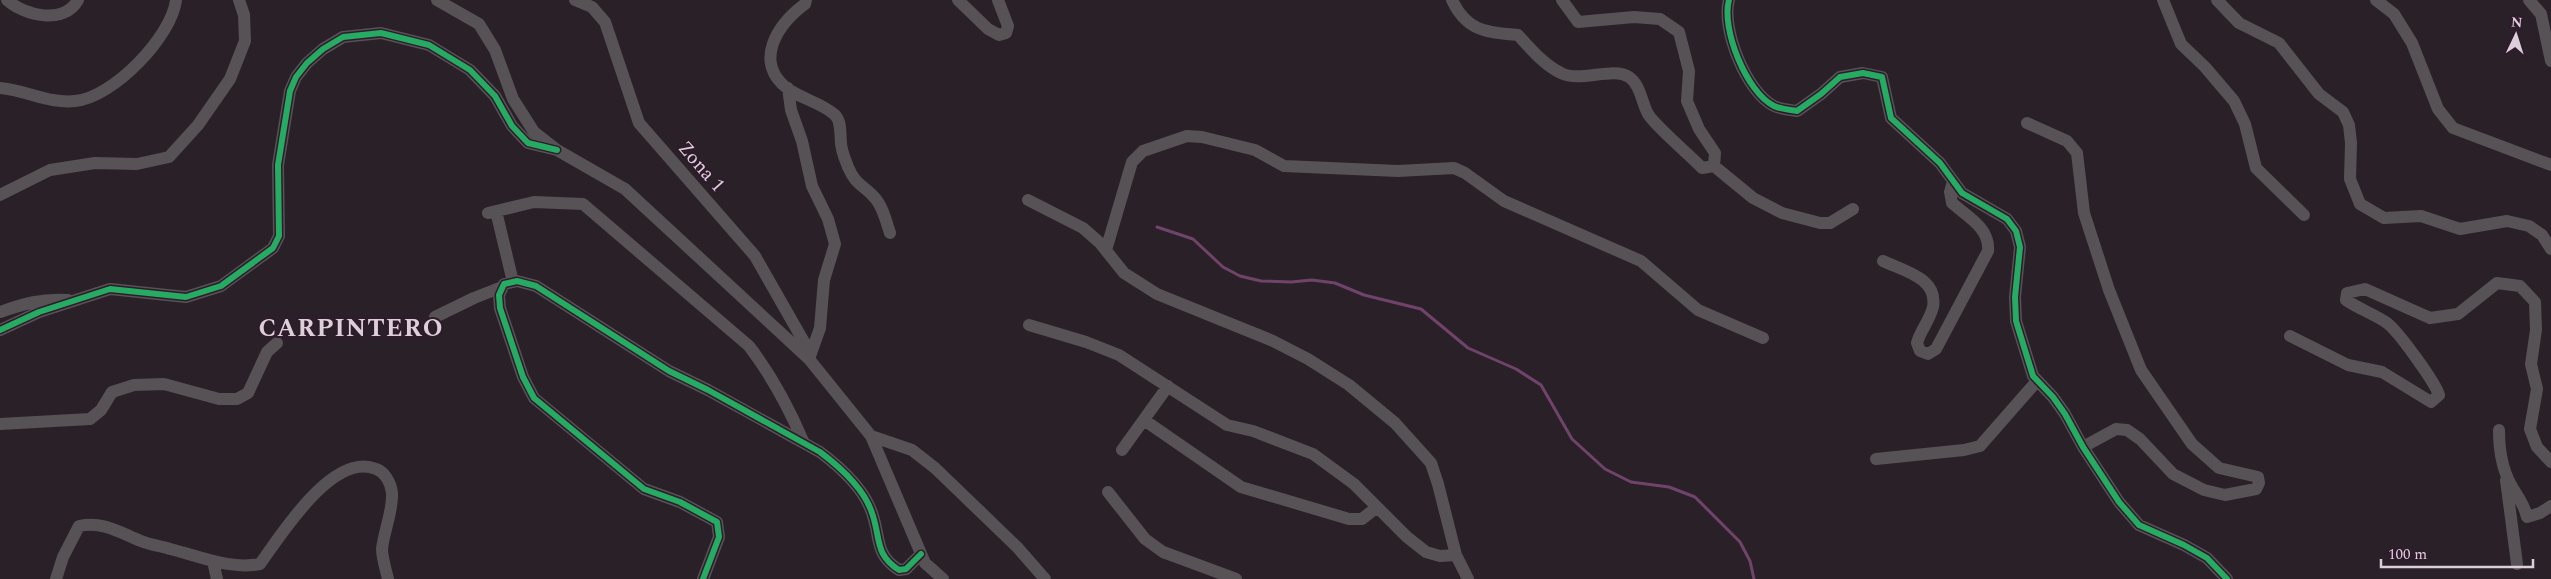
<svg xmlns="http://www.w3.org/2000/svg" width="2551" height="579" viewBox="0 0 2551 579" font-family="Spectral,serif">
<rect width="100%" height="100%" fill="#2a2028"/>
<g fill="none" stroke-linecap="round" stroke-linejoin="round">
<!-- stream -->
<path stroke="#70436a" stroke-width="3" d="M 1157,227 L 1193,239 L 1223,267 L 1240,276 L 1261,281 L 1291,282 L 1312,280 L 1335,283 L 1364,295 L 1421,309 L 1468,348 L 1516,369 L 1541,385 L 1572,439 L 1605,469 L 1631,482 L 1669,487 L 1695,497 L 1740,542 L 1750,561 L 1754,579"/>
<!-- minor -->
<path stroke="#575256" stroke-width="12" d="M 7,0 C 25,16 64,25 78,0
M 437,0 L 479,24 L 495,50 L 513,99 L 534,132 L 557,150 L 625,189 L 809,359 L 871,436 L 925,563 L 943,579
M 575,0 L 592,7 L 605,22 L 639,123 L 755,256 L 804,342 L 809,359
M 806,0 L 805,4 C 778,24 752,62 788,89 C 802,99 822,103 835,115 C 843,123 839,139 842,149 C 843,155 846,161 848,167 C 856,186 864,185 875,198 C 883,207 886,221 890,233
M 958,0 L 988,29 L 999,35 L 1006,33 L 1008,26 L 998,0
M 1452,0 C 1467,32 1487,32 1518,35 C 1531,49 1544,65 1561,73 C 1580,83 1613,66 1629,77 C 1640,84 1642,103 1648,114 C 1655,126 1691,156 1702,168 L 1714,166 L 1715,153 L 1699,129 L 1687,101 L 1689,71 L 1679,32 L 1660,19 L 1634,17 L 1578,22 L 1562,0
M 1729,0 C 1721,28 1746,92 1774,106 C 1780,109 1790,110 1797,111 L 1821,94 L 1840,77 L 1863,73 L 1882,77 L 1891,118 L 1940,163 L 1962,193 L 2007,219 L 2016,231 L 2020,247 L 2015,297 L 2016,321 L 2033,376 L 2053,397 L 2065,414 L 2083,447 L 2119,502 L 2139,525 L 2184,545 L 2207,558 L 2227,579
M 2163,0 L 2181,44 L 2205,67 L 2234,101 L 2245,124 L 2256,168 L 2304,215
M 2217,0 L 2239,23 L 2279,43 L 2319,94 L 2343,112 L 2349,125 L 2351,143 L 2350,179 L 2360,204 L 2384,218 L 2421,216 L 2460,229 L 2507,221 L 2529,226 L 2542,235 L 2551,249
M 2376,0 L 2394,14 L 2412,43 L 2438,109 L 2453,128 L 2551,165
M 2529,0 L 2541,14 L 2551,61
M 0,88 C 26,90 49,104 75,101 C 113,98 172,36 176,0
M 788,88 L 791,110 L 802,141 L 812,186 L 828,219 L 835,244 L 824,280 L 820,328 L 809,359
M 2027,123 L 2067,141 L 2077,153 L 2084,213 L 2109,290 L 2141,370 L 2192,444 L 2219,468 L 2258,477 L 2259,483 L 2256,489 L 2225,495 L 2204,490 L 2173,474 L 2140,439 L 2127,430 L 2116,429 L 2083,447
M 1714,166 L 1753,198 L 1782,213 L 1820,223 L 1830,223 L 1853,209
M 0,195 L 50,170 L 95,163 L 137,164 L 169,157 L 198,125 L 230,79 L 245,41 L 244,15 L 239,0
M 1028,200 L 1083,228 L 1100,243 L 1124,273 L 1157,294 L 1273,341 L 1308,359 L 1349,385 L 1395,423 L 1431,463 L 1438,484 L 1456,555 L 1468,579
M 496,211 L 513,282
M 488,213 L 534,202 L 583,204 L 749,346 C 772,376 789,408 804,443
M 1106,250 L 1132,162 L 1143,151 L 1187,136 L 1202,137 L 1255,150 L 1284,166 L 1398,171 L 1454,168 L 1465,173 L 1504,201 L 1641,261 L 1698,310 L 1763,338
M 1883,261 C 1904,271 1938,278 1933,307 C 1930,320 1920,331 1917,343 L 1920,351 L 1928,354 L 1936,349 L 1988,251 C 1990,228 1968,217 1952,203 L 1950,192 L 1953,181
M 0,312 C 23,304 43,298 68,300
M 435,317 L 474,298 L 502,287
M 1029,325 L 1086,342 L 1119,355 L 1227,425 L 1253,431 L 1313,454 L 1354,484 L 1407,537 L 1426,552 L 1440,556 L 1456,555
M 0,330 L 39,312 L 110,289 L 186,297 L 221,286 L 273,248 L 279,236 L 278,165 L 290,91 L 296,77 L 307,63 L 323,49 L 343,37 L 381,33 L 429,45 L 470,70 L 495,96 L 512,126 L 528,143 L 557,150
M 2290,336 L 2348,365 L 2382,372 L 2431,402 L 2439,395 C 2435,382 2398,331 2387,323 C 2374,314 2359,309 2346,300 L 2347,293 L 2365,289 L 2430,318 L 2458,314 L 2497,283 L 2520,286 L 2535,302 L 2536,330 L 2531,364 L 2537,389 L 2530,429 L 2537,447 L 2551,462
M 1144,420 L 1241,487 L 1349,519 L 1362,519 L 1377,507
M 0,424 L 90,419 L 101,410 L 112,392 L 134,385 L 164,384 L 219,399 L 237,399 L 248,393 L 267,352 L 277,343
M 2499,430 C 2499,449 2501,467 2511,485 C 2517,496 2524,503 2527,517 L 2540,513 L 2551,506
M 871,436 L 912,450 L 935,468 L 1017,547 L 1045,579
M 1122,450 L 1168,386
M 1876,459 L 1964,450 L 1980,446 L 2037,381
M 2506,480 L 2517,564
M 1108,492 L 1145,539 L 1163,552 L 1236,579
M 213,561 L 217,579
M 56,579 L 63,557 L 79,526 C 103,521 119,532 141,541 C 150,545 161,546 170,549 C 199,556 230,570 260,564 C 281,535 333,451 376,469 C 385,472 391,483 392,493 C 393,511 384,531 382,549 C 382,558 386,570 388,579
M 703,579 L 719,537 L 717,522 L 680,502 L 644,489 L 534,398 L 523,377 L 500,308 L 499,295 L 504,284 L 517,281 L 536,286 L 669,371 L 708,390 L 820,452 C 840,467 864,488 872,513 C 881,538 874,554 899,570 L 906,569 L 921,554"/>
<defs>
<path id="cycleway" d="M 1729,0 C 1721,28 1746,92 1774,106 C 1780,109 1790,110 1797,111 L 1821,94 L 1840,77 L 1863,73 L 1882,77 L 1891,118 L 1940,163 L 1962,193 L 2007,219 L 2016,231 L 2020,247 L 2015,297 L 2016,321 L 2033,376 L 2053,397 L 2065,414 L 2083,447 L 2119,502 L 2139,525 L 2184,545 L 2207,558 L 2227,579
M 0,330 L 39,312 L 110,289 L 186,297 L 221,286 L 273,248 L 279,236 L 278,165 L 290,91 L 296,77 L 307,63 L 323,49 L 343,37 L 381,33 L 429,45 L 470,70 L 495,96 L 512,126 L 528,143 L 557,150
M 703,579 L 719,537 L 717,522 L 680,502 L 644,489 L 534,398 L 523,377 L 500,308 L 499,295 L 504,284 L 517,281 L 536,286 L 669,371 L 708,390 L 820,452 C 840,467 864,488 872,513 C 881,538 874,554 899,570 L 906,569 L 921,554"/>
</defs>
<!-- cycleway casing -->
<use href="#cycleway" stroke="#2f1b2c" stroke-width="9"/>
<!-- cycleway -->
<use href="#cycleway" stroke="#26ab63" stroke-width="6"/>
</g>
<g text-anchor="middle" stroke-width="4" stroke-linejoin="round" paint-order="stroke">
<!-- street labels -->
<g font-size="20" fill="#ddcfda" stroke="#2f1b2c">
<text transform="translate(702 166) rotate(49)" y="7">Zona 1</text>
</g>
<!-- district labels -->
<g font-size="25" font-weight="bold" letter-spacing="1" fill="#ddcfda" stroke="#2f1b2c">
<text x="351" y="336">CARPINTERO</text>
</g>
</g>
<!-- north arrow -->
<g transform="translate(2516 35) rotate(4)" stroke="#2f1b2c" stroke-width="4" paint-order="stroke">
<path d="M0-4L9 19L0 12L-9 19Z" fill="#ddcfda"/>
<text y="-8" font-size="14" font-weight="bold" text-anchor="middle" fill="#ddcfda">N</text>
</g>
<!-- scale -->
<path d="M2381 559v8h152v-8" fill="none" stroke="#ddcfda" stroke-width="2.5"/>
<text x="2388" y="559" font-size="15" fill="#ddcfda" stroke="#2f1b2c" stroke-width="4" paint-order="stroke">100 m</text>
</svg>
